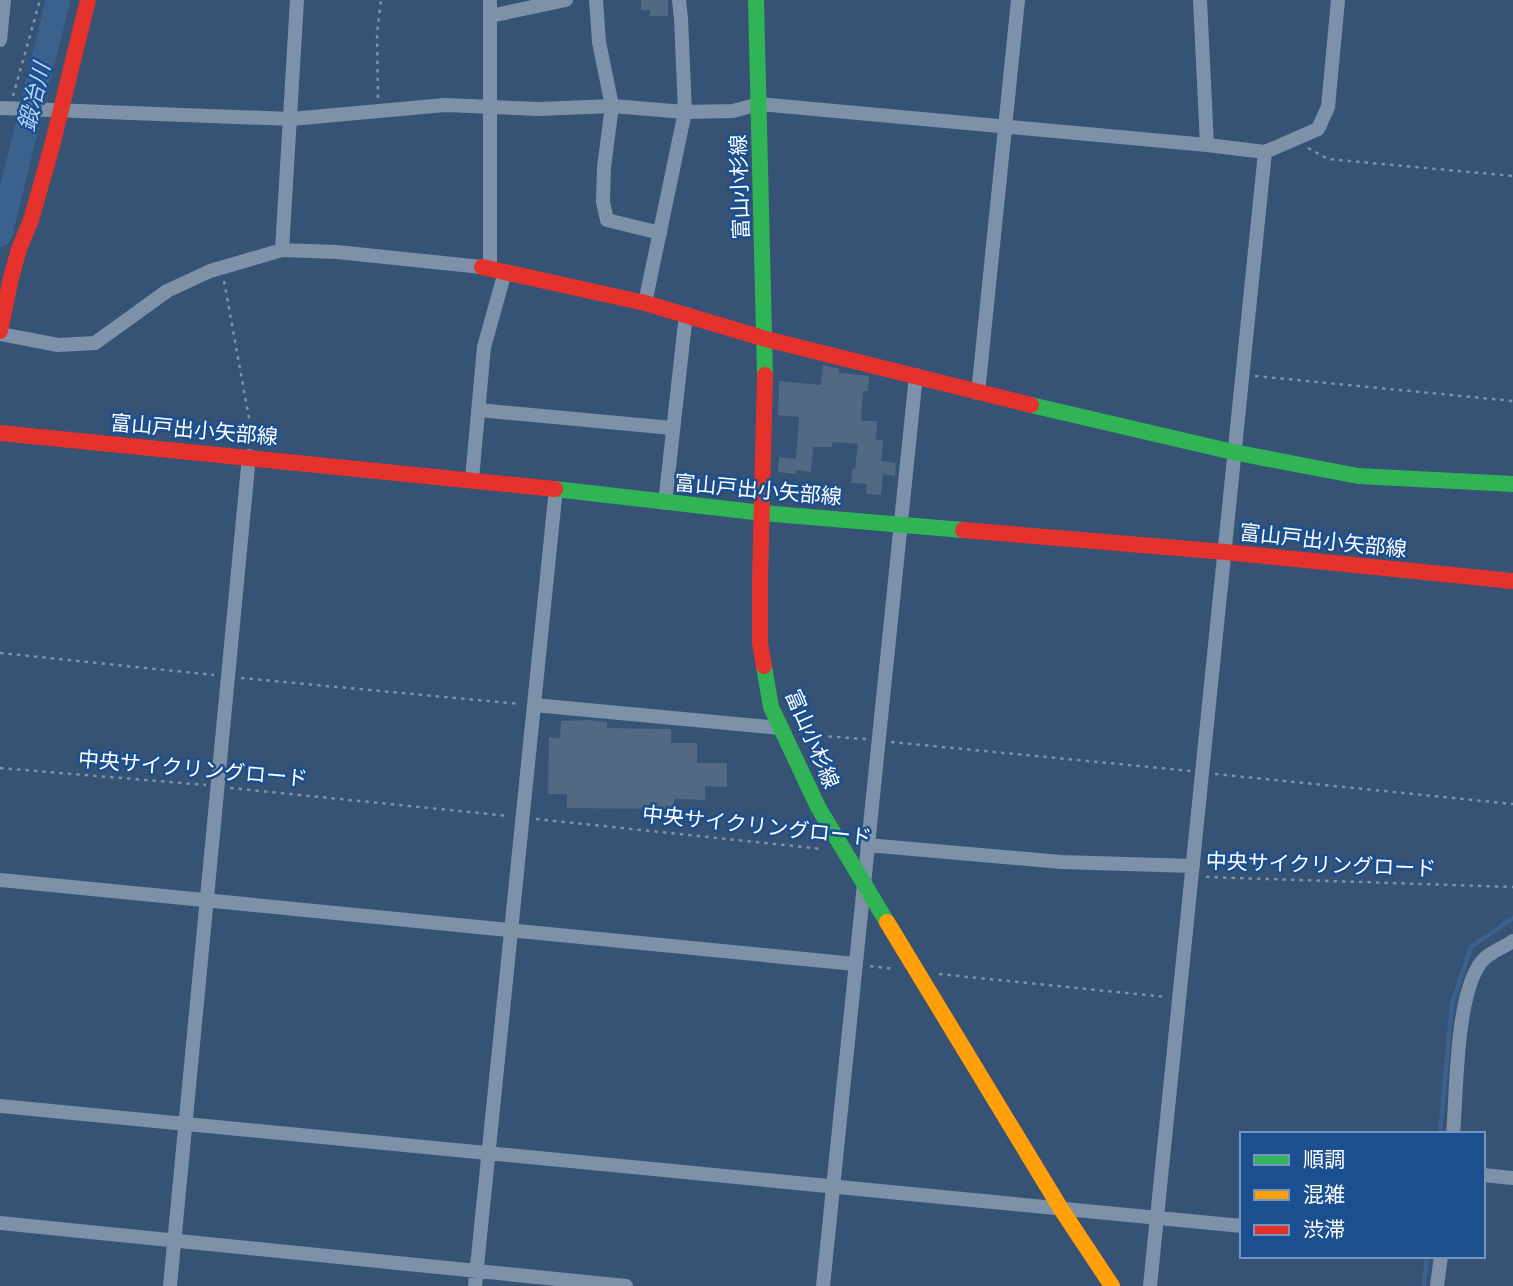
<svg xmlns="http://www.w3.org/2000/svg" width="1513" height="1286" viewBox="0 0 1513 1286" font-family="Figtree,'Noto Sans JP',sans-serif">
<rect width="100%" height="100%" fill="#365274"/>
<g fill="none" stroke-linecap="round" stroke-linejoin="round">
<!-- stream -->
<path stroke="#3b618d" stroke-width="4.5" d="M 1440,1134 L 1452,1004 L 1471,947 L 1513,918
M 1424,1286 L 1427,1256"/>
<!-- river -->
<path stroke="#3b618d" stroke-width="24" d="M 0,235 L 58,0"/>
</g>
<!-- building -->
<path fill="#526984" d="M 641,0 L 668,0 L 668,16 L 650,16 L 650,10 L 641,10 Z
M 823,365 L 839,369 L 839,373 L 869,376 L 868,391 L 863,391 L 861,421 L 877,421 L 876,440 L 883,440 L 881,461 L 896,463 L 895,476 L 883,474 L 881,495 L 866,494 L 867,484 L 851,483 L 852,469 L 855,469 L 858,444 L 832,442 L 832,447 L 813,447 L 811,472 L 797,470 L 796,474 L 778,472 L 779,457 L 796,459 L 799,417 L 778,415 L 779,381 L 821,385 Z
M 588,720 L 607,722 L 607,728 L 671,729 L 671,743 L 697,743 L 697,763 L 727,763 L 727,787 L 705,786 L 705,800 L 674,799 L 674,809 L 567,808 L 567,794 L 548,794 L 549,737 L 560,738 L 561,721 Z"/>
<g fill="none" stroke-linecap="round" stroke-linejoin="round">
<!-- path -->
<path stroke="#7d92a8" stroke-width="2.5" stroke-dasharray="3.5 5" stroke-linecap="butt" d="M 13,96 L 40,0
M 378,98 L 377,33 L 381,0
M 1308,148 L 1328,159 L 1513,176
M 224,281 L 253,440
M 1255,376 L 1513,401
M 0,653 L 214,675
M 241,678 L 520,704
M 803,735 L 867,739
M 891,742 L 1191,771
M 0,768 L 206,785
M 1215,774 L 1513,804
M 230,788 L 509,816
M 536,819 L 822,849
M 1206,877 L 1513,887
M 870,966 L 894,969
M 939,974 L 1166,997"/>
<!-- street -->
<path stroke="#7d92a8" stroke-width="14" d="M 596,0 L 599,42 L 612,106 L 604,167 L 603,202 L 607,220 L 660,233
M 1200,0 L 1207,145
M 490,16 L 566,0
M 0,40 L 4,0
M 0,108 L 291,119 L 445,105 L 538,109 L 612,106 L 685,112 L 733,111 L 759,104 L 1207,145 L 1265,152 L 1318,129 L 1328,107 L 1338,0
M 282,250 L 297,0
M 490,269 L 490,0
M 645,303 L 685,112 L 681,18 L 679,0
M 0,334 L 58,345 L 95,343 L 167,291 L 210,271 L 282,250 L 337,252 L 482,267
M 978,393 L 1018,0
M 478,410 L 672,428
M 472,479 L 484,347 L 505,272
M 665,503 L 686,314
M 534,705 L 780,728
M 867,845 L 1061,862 L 1193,866
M 0,880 L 855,964
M 0,1106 L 1242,1226
M 1453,1134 C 1457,1093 1455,986 1485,958 C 1493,951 1504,947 1513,941
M 1483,1175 L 1513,1178
M 0,1223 L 626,1286
M 170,1286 L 249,456
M 475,1286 L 556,488
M 823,1286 L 916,375
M 1150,1286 L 1265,152
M 1437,1286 L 1441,1256"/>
<!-- fast -->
<path stroke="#30b455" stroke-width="16" d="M 756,0 L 765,375
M 1031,405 L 1233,452 L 1358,476 L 1513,484
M 555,489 L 763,513 L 963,530
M 764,666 L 771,707 L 818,807 L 887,922"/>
<!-- slow -->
<path stroke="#ff9f0a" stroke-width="16" d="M 887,922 L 1061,1209 L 1112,1286"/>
<!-- jam -->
<path stroke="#e5322d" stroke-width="16" d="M 482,267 L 645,303 L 766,339 L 1031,405
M 0,331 L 11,278 L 19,249 L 31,220 L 52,146 L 88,0
M 0,433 L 555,489
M 963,530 L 1225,552 L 1513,581
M 764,666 L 760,643 L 760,580 L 765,375"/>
</g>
<g text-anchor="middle" stroke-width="5" stroke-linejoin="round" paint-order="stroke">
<!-- street labels -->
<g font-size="21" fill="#fff" stroke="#1b4f8f">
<text transform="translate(740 187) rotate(-92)" y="7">富山小杉線</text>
<text transform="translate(194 430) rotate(5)" y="7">富山戸出小矢部線</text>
<text transform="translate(758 490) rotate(5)" y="7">富山戸出小矢部線</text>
<text transform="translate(1323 541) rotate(6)" y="7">富山戸出小矢部線</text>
<text transform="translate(812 739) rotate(67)" y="7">富山小杉線</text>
<text transform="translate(193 769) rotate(5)" y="7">中央サイクリングロード</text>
<text transform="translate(757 826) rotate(6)" y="7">中央サイクリングロード</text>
<text transform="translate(1321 865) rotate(2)" y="7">中央サイクリングロード</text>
</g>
<!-- water labels -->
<g font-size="23" font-style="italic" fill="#b5d3f5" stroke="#1b4f8f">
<text transform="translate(34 97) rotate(-76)" y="8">鍛冶川</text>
</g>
</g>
<!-- legend -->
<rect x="1240" y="1132" width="245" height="126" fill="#1b4f8f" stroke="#7695bc" stroke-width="2"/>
<rect x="1254" y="1155" width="35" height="10" fill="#30b455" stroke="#7695bc" stroke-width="2"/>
<text x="1303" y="1167" font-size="21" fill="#ffffff">順調</text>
<rect x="1254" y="1190" width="35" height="10" fill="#ff9f0a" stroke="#7695bc" stroke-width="2"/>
<text x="1303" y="1202" font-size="21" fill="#ffffff">混雑</text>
<rect x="1254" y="1225" width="35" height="10" fill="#e5322d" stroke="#7695bc" stroke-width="2"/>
<text x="1303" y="1237" font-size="21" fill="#ffffff">渋滞</text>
</svg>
